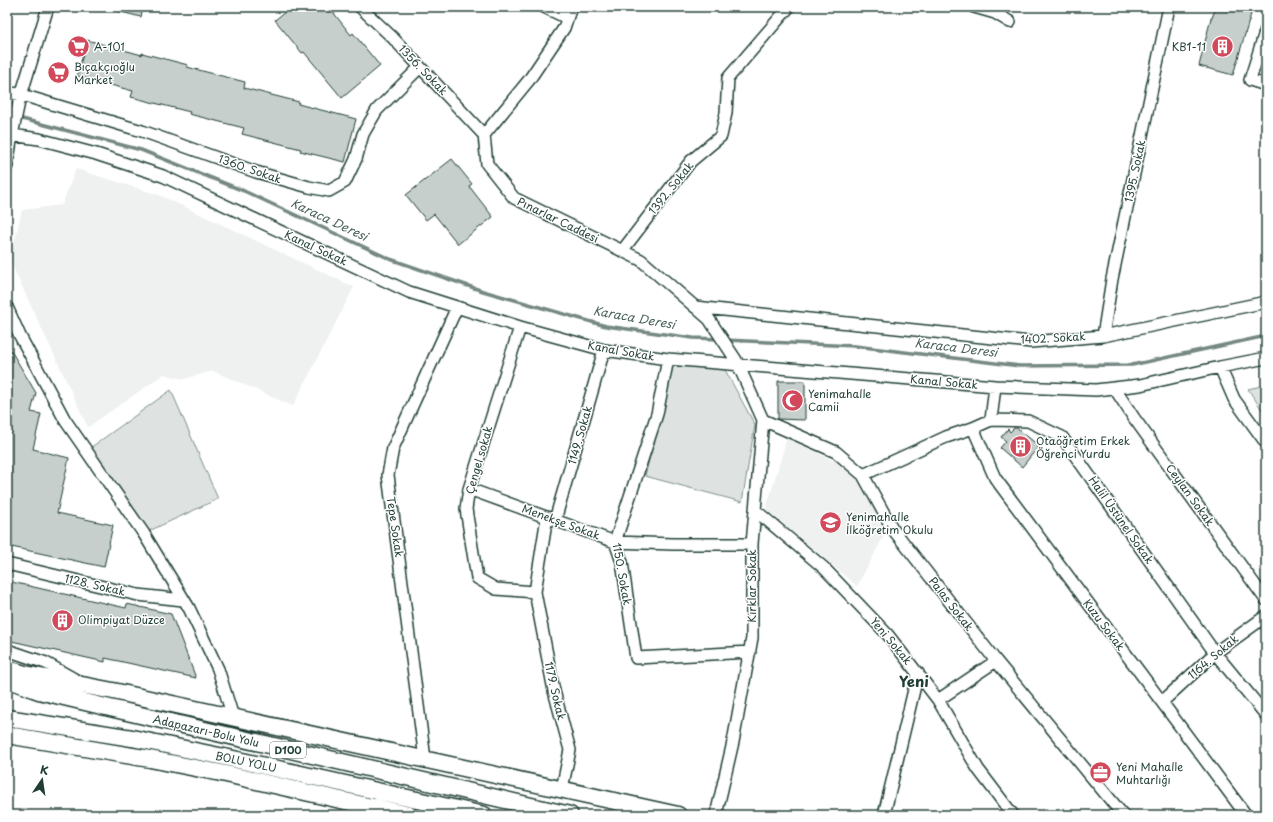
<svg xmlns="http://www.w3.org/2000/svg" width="1273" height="822" viewBox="0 0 1273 822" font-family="'Playpen Sans',sans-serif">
<rect width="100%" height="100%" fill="#fff"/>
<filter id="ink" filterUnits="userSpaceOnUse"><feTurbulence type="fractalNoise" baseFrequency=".025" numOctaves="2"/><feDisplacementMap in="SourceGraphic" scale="8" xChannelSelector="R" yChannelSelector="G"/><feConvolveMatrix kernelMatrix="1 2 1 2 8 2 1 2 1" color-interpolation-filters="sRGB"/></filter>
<g filter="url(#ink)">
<!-- built -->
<path fill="#eef1f0" d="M 76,169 L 159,195 L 354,287 L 293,406 L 213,371 L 184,379 L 164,374 L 88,427 L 10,261 L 22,210 L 62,205 Z
M 787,438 L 838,463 L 857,479 L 871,501 L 884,536 L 857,586 L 766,509 Z"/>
<!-- green -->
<path fill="#dee3e2" stroke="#7e908b" d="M 673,365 L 724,368 L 755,425 L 742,502 L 645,476 Z
M 1266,385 L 1266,416 L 1248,389 Z
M 171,390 L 218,499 L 149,531 L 90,448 Z"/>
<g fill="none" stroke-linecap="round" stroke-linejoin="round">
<!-- stream -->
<path stroke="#758883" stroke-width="3.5" d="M 7,115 L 141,150 L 244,191 L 390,259 L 483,291 L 606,326 L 693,338 L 719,339
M 725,340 L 855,346 L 1020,366 L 1132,365 L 1266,336"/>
</g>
<!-- building -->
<path fill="#c7cfcc" stroke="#1f3d34" d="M 114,7 L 143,7 L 141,17 L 113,10 Z
M 291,7 L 329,7 L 351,35 L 353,33 L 380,66 L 342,98 L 304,52 L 302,53 L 275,20 Z
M 1216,7 L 1253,7 L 1233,75 L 1199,66 L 1211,18 L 1212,18 Z
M 87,40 L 142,55 L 142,53 L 188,65 L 187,67 L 245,82 L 244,88 L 299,102 L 298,104 L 356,119 L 345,162 L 300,151 L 301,149 L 242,134 L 244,128 L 189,114 L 190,112 L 131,97 L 133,91 L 77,76 Z
M 452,159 L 472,184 L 469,186 L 493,217 L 458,244 L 434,214 L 426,220 L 406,195 Z
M 7,344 L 36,393 L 31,412 L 41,414 L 33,449 L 69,458 L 57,513 L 113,525 L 104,567 L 7,546 Z
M 778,381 L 805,381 L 805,420 L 778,419 Z
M 1014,428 L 1017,428 L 1039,446 L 1022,467 L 1000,448 L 1006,441 L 1001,437 L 1008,429 L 1010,432 Z
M 7,581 L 126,608 L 127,604 L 171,614 L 196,678 L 105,658 L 105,662 L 7,640 Z"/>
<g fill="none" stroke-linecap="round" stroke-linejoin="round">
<defs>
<path id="minor" d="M 360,7 L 392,37 L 484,135
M 544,7 L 567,18
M 571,7 L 564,28 L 529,80 L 484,135 L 487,164 L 514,198 L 641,260 L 709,319 L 736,360 L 763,420 L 752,544 L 752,638 L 733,742 L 716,815
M 974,7 L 995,13 L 1010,22
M 1266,29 L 1250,80 L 1266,85
M 7,92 L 22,95 L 142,131 L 256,172 L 309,187 L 329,191 L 345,182 L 356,159 L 363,134 L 377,110 L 420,67
M 12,135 L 39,139 L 96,154 L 163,176 L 409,292 L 520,327 L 604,350 L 668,359 L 995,386 L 1096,390 L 1140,385 L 1220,367 L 1266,358
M 7,166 L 12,135 L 19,102 L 48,7
M 622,251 L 691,161 L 721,136 L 726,113 L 728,78 L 789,7
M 7,307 L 20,336 L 65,420 L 144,534 L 189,608 L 218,669 L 233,717
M 695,307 L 1031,342 L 1103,336 L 1266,302
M 520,327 L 469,489 L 466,509 L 477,578 L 496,589 L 535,592 L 547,517
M 1103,336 L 1112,279 L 1169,7
M 668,359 L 657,414 L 615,542 L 622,562 L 636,658 L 750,652
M 1220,367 L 1234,399 L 1266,443
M 1115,389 L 1134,418 L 1266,600
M 763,420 L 836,452 L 863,475 L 892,528 L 996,661 L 1123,815
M 991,420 L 995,386
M 973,428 L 995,478 L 1246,815
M 863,475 L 946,437 L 973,428 L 991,420 L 1028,421 L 1062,437 L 1215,653 L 1266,715
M 469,489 L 615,542 L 673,544 L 752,544
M 755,510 L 824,568 L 888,635 L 938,700 L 978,769 L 1013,815
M 555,520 L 604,350
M 7,564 L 138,595 L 183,600
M 535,592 L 554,691 L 570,750 L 562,789
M 7,650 L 46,663 L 78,681
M 938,700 L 996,661
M 1162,702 L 1215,653 L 1266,616
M 425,759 L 388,475 L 393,448 L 457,307
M 884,815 L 918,673"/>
<path id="highway" d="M 7,669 L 25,674 L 113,691 L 678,815
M 7,679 L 39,691 L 110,708 L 570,815
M 7,718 L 132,738 L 229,758 L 484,815
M 7,735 L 150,759 L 226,774 L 385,810
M 375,807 L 409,815"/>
</defs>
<!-- minor casing -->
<use href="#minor" stroke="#1f3d34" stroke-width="14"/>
<!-- highway casing -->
<use href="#highway" stroke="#1f3d34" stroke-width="19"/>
<!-- minor -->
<use href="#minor" stroke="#fff" stroke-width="11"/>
<!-- highway -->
<use href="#highway" stroke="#fff" stroke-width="16"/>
</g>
</g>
<!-- icons -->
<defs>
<symbol id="supermarket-disc" viewBox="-11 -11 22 22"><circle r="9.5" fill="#d1495b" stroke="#fff"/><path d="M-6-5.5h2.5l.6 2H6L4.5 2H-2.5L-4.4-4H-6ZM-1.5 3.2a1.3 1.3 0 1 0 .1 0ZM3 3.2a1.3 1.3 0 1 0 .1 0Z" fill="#fff"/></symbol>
<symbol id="building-disc" viewBox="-11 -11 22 22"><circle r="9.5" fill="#d1495b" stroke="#fff"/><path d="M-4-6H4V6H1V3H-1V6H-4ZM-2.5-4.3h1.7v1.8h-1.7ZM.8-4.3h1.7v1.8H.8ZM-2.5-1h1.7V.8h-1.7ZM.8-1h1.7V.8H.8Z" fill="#fff"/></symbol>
<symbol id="mosque-disc" viewBox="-11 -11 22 22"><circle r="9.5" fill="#d1495b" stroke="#fff"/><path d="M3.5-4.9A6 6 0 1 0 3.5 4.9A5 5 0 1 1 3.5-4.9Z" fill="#fff"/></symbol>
<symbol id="school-disc" viewBox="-11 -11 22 22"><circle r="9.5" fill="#d1495b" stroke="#fff"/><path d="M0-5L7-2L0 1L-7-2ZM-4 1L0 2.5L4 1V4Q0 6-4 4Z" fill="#fff"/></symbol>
<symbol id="office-disc" viewBox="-11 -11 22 22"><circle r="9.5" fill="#d1495b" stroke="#fff"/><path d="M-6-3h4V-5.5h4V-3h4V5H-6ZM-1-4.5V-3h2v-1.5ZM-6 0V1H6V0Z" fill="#fff"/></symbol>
</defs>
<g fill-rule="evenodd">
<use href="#supermarket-disc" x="66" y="34" width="25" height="25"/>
<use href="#building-disc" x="1210" y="34" width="25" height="25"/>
<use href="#supermarket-disc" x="46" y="60" width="25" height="25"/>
<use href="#mosque-disc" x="780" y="388" width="25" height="25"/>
<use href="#building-disc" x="1008" y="434" width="25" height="25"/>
<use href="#school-disc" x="818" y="510" width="25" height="25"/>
<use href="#building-disc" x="50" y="608" width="25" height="25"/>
<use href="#office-disc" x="1088" y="760" width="25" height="25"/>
</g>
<g text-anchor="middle" stroke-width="3" stroke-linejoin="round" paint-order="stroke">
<!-- shield labels -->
<rect fill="#fff" stroke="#627771" stroke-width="1" x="270" y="742" width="36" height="16" rx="3"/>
<g font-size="10" font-weight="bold" fill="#1f3d34">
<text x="288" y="754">D100</text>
</g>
<!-- poi labels -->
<g font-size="11" fill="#1f3d34" stroke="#fff" text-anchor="start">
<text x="94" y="51">A-101</text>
<text x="1206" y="51" text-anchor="end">KB1-11</text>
<text x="74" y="71">Bıçakçıoğlu<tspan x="74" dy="13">Market</tspan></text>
<text x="808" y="398">Yenimahalle<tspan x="808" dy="13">Camii</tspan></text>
<text x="1036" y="445">Otaöğretim Erkek<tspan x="1036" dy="13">Öğrenci Yurdu</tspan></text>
<text x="846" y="521">Yenimahalle<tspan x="846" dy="13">İlköğretim Okulu</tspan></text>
<text x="78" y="624">Olimpiyat Düzce</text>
<text x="1116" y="771">Yeni Mahalle<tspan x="1116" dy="13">Muhtarlığı</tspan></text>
</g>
<!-- street labels -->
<g font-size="11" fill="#1f3d34" stroke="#fff">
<text transform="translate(423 70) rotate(46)" y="4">1356. Sokak</text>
<text transform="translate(250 169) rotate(19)" y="4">1360. Sokak</text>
<text transform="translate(1135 171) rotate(-78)" y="4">1395. Sokak</text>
<text transform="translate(671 188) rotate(-51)" y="4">1392. Sokak</text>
<text transform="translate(558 220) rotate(26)" y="4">Pınarlar Caddesi</text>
<text transform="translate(316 248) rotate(25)" y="4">Kanal Sokak</text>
<text transform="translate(1053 338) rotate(-3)" y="4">1402. Sokak</text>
<text transform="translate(621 351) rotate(10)" y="4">Kanal Sokak</text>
<text transform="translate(944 382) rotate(5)" y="4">Kanal Sokak</text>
<text transform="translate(580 435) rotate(-74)" y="4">1149. Sokak</text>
<text transform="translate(479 460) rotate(-74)" y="4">Çengel sokak</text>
<text transform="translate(1190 495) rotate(54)" y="4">Ceylan Sokak</text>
<text transform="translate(1121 520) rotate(55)" y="4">Halil Üstünel Sokak</text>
<text transform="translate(561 522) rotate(20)" y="4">Menekşe Sokak</text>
<text transform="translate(395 527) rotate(82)" y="4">Tepe Sokak</text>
<text transform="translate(622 574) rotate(80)" y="4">1150. Sokak</text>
<text transform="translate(95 585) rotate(13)" y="4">1128. Sokak</text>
<text transform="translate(752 586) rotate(-90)" y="4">Kırklar Sokak</text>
<text transform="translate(951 604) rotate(52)" y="4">Palas Sokak</text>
<text transform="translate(1104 625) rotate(53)" y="4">Kuzu Sokak</text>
<text transform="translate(891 641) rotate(50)" y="4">Yeni Sokak</text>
<text transform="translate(1213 657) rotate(-40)" y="4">1164. Sokak</text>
<text transform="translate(555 691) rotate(77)" y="4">1179. Sokak</text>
<text transform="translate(206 731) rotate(13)" y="4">Adapazarı-Bolu Yolu</text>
<text transform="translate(246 762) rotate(12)" y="4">BOLU YOLU</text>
</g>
<!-- water labels -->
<g font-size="12" font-style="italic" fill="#4a625b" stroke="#fff">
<text transform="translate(329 220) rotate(25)" y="4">Karaca Deresi</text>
<text transform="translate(634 318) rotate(10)" y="4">Karaca Deresi</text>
<text transform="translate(956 348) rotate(7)" y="4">Karaca Deresi</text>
</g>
<!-- district labels -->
<g font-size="15" font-weight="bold" fill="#1f3d34" stroke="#fff">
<text x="914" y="687">Yeni</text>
</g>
</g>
<!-- margin -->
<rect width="1273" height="822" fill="none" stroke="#fff" stroke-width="24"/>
<rect x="12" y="12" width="1249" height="798" fill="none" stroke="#1f3d34" stroke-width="1.5" filter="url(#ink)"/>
<!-- north arrow -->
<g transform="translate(42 780) rotate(13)" stroke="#ffffff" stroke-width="3" paint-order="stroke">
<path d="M0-3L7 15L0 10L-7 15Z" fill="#1f3d34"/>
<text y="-6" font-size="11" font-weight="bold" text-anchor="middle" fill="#1f3d34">K</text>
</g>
</svg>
